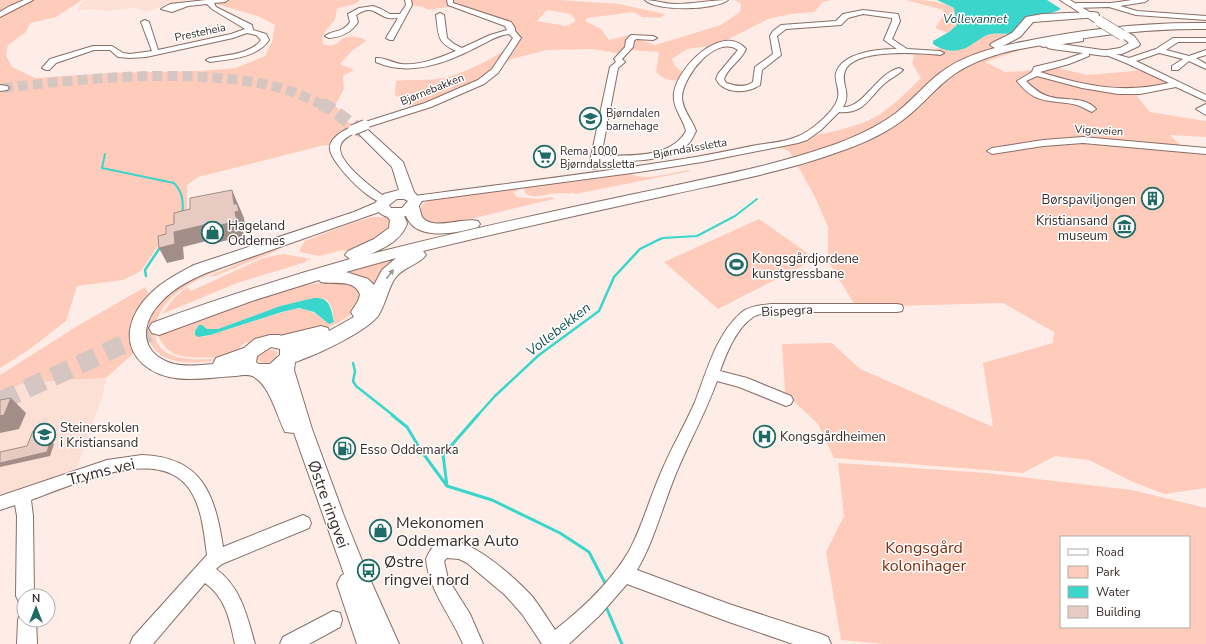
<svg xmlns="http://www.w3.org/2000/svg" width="1206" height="644" viewBox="0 0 1206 644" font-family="'Nunito Sans',sans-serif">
<rect width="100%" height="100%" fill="#feede7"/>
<!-- built -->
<path fill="#fcdfd5" d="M 85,0 L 188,0 L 165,5 L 146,12 L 141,9 L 130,8 L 109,11 L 93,9 L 78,10 L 80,5 Z
M 106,378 L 102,397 L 76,470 L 0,499 L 0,392 L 22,384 L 61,380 Z"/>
<!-- green -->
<path fill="#fcb" fill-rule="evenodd" d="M 0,0 L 82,0 L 56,17 L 30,23 L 26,32 L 8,45 L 6,55 L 12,67 L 35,78 L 112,73 L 200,71 L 236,68 L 265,56 L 272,42 L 275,25 L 260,17 L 204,0 L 360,0 L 355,4 L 338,8 C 335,13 337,17 334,21 C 328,30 321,32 323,44 C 327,45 330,46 333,45 C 338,44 340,39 344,38 C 350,36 362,36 366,41 L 353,50 L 340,64 L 354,70 L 343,76 L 344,89 L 335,106 L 345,114 L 347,122 L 359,126 L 336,145 L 325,145 L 198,177 L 187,185 L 187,207 L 193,230 L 162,240 L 141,271 L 123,280 L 77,286 L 66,321 L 30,349 L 0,368 Z
M 398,0 L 559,0 L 619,4 L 665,14 L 660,18 L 642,17 L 634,12 L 587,18 L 585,21 L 601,29 L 609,40 L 628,35 L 655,45 L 721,25 L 740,12 L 741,4 L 735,0 L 832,0 L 823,2 L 814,12 L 791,14 L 768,19 L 717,45 L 687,49 L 672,59 L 675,66 L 686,75 L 684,80 C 672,81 665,81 656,72 L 659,52 L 626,50 L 623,54 L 592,49 L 547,50 L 511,59 L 490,76 L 410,111 L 408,99 L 395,96 L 396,81 C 411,79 427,81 442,78 C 460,76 504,54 516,41 L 513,29 L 498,21 L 458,7 L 447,7 L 428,10 L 423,7 L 410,5 L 406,1 ZM 547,10 L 571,14 L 576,21 L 566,26 L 537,21 Z
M 906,0 C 926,0 935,0 954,8 L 957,25 L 948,33 L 935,28 L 942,18 L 943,10 Z
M 994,33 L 1009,35 L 1006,38 L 1011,43 L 1037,48 L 1026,48 L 985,62 L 1005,72 L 1024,71 L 1050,66 L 1087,75 L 1146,70 L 1170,83 L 1138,91 L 1137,96 L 1150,112 L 1206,121 L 1206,137 L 1170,135 L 1181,146 L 1206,149 L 1206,488 L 1164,494 L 1131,481 L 1089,460 L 1055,456 L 1023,473 L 834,458 L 818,424 L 785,393 L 782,344 L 832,343 L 860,369 L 993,427 L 983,363 L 1053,343 L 1054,332 L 1003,303 L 856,307 L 828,261 L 828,227 L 815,197 L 790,152 L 771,143 C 801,137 855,131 880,114 C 895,104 908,91 921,78 L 912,63 L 915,54 L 930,54 L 938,48 L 973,44 L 981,37 Z
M 688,170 L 691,171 L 575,194 L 574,193 C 568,194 564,193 559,193 C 547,193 537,200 526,194 L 523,186 L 628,173 C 645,182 670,173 688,170 Z
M 518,187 L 519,190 L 514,192 L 516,197 L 538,199 L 552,197 L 554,199 L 444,225 L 427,224 L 418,211 L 425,202 L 436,199 Z
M 373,217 L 385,217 L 392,220 L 393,228 L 366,244 L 344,251 L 343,250 L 319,256 L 300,252 L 300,249 L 305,241 L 349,224 Z
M 759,219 L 816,259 L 718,309 L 664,262 Z
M 284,246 L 274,252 L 215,276 L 209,276 L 249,259 C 238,260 227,266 217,271 C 201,278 183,286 170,299 C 152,318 145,348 177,357 C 191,360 205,360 219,358 C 195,355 172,365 158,336 L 160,336 L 159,333 L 305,285 L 344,280 L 363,289 L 355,312 L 336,324 L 326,328 L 293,335 L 268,336 L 250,344 L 246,342 C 238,349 229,356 218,360 C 212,361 206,362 200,362 C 146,367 130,326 171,292 C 197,271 251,255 284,246 ZM 314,298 L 327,300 L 332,308 L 334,322 L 329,324 C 318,315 308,307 294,309 L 203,337 L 202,325 L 207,329 L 218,329 L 280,306 Z
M 283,254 L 312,259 L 306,260 L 306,262 L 237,283 L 162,314 L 174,298 L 187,287 L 191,291 L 263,258 Z
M 404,257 L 378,287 L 339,273 Z
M 145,287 L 149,294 L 136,311 L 130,326 L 135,352 L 106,378 L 61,380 L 22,384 L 0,392 L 0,375 L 79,325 Z
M 269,349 L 277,351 C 279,361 268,365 260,362 L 257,359 L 259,354 Z
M 838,463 L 987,473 L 1132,490 L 1206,508 L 1206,644 L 885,644 L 841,640 L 826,552 L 844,516 ZM 1061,537 L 1189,537 L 1189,627 L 1061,627 Z"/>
<!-- water -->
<path fill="#3ad6cb" d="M 937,0 L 1047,0 L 1061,9 C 1045,18 1032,9 1019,24 L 1018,31 C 1006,37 999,31 987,35 C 982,37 979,40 974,43 C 961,53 946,53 933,44 L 933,41 L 949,32 L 957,25 L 954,8 Z
M 314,298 C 330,297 331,308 334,322 L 329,324 L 314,312 L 299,308 L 282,312 L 210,335 L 198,337 L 195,335 L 195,331 L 199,325 L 202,325 L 207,329 L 218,329 L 280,306 Z"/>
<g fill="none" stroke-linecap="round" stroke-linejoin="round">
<!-- stream-far2 -->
<path stroke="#3ad6cb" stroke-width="2" d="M 105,154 L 102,168 L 174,183 C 182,191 184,203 182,214
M 658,240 L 663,238 L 697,236 L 735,216 L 757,199"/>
<!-- stream-far1 -->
<path stroke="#3ad6cb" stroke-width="2.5" d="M 146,276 L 145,270 L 161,246
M 353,363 L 355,371 L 353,381 L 356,386 L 394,416
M 477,416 L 495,396 L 539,355 L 599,311 L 614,277 L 640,249 L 660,239"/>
<!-- stream -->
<path stroke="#3ad6cb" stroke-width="3" d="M 392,415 L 407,427 L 422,452 L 447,486 L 492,500 L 560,533 L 589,552 L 605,583
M 447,486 L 443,455 L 478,415
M 607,609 L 622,644"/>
<!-- major-tunnel-far1 -->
<path stroke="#d6c6c1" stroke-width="10" stroke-dasharray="10 5" stroke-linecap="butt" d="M 3,88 C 74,80 146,72 218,78 C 242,80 267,83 290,91 C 301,95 312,100 323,105"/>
<!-- major-tunnel -->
<path stroke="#d6c6c1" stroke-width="13" stroke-dasharray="13 6" stroke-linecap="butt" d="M 321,104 L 330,108 L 364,133"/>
<!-- highway-tunnel -->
<path stroke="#d6c6c1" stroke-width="19" stroke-dasharray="19 10" stroke-linecap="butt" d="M 0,401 L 159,328"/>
<defs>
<path id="minor" d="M 24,0 L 33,0 L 0,17 L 0,12 L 8,7 Z
M 206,0 L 228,0 L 225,2 L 214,3 L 216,7 L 252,25 L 253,30 L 266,34 L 269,40 C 257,58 230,59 210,62 L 206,60 L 210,58 C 226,55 251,54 261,40 L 256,35 L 247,33 L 233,38 L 146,57 L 130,58 L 118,57 L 110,50 L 94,50 L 56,63 L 49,70 L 46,70 L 42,68 L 50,59 L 93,46 L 112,46 L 123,53 L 130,54 L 152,51 L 141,22 L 145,20 L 149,22 L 158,50 L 231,34 L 245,29 L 212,9 L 207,4 L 188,6 L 172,12 L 161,9 L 170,4 Z
M 405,0 L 411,0 L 412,5 L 393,40 L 390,40 L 386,38 L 398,18 C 394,18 389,19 385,17 C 372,11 371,6 356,15 L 358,22 C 351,33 341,37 329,38 L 325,36 C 333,30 343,33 350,22 L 348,14 L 359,8 L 373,6 L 381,9 L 390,14 L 400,14 L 406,5 Z
M 447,0 L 453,0 L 453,3 L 511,22 L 515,28 L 515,31 L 521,38 L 498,73 L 484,84 L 431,107 L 368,127 L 362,127 L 360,125 L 362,123 L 425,103 L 478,80 L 492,69 L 513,38 L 509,34 C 497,35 488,42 477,47 C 446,63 410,77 376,62 L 376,58 C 384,57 393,63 401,64 C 419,66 439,58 456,51 C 436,42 439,35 436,15 L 440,13 L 444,15 L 447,38 L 454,44 L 462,48 L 490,35 L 507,30 L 505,26 L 448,5 Z
M 645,0 C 655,0 665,4 675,4 C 693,4 711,0 728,0 C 716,10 657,12 645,0 Z
M 1132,0 L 1148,0 L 1145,2 L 1120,6 L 1137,11 L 1206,16 L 1206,20 L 1136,15 L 1109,7 L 1074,8 L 1071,6 L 1077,3 L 1111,3 Z
M 863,10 L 898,14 L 900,21 L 892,39 L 907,49 L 940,51 L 944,53 L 940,55 C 920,53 854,48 845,71 C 840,84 852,92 843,107 C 864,108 876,74 899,68 L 903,70 C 898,75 891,78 885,83 C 868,98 865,114 839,112 L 821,130 L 807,140 L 798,143 L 702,162 L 639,172 L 414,202 L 409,199 L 414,196 C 502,184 590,174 677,160 C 704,156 731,150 757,145 C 770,143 784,142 796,137 C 809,133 836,111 838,97 C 840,89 834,81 836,73 C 842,52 879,49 897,49 L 884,40 L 892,21 L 892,18 L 863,14 L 848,18 L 841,25 L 786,29 L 777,36 L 781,55 L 762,70 L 760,85 C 747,94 723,94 716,79 L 718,74 L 738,50 C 716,34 683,76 682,97 C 682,110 692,119 696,131 C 694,135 692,139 690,142 C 673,163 624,161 600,162 L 598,168 L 594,169 L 589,166 L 610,67 L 616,62 L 614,59 L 625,47 L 626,40 L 631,35 L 653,36 L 657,38 L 653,40 L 636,39 L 634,41 L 633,47 L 622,59 L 625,62 L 618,68 L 601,156 C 628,155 671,159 686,131 C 683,118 672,108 674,93 C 677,68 722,22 746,49 C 741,61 728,67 724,79 L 726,83 C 735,86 745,88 753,82 L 755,67 L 773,54 L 770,36 L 773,31 L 781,25 L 836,21 L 843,14 Z
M 1080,37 L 1083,37 L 1083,41 L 1043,47 L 1039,45 L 1043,43 Z
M 1173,38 L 1206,38 L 1206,42 L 1178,42 L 1166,50 L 1189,56 L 1206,50 L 1206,55 L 1196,58 L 1206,64 L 1206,69 L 1189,61 L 1178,70 L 1172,70 L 1172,66 L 1183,59 L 1159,53 L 1136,61 L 1206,95 L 1206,101 L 1176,87 L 1140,94 L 1118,94 L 1082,88 L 1037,76 L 1026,81 C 1033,88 1041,95 1051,97 C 1065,101 1085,96 1096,109 L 1092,112 C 1087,110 1083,107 1077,105 C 1052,99 1036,106 1017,81 L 1032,72 L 1034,67 L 1063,60 L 1086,52 L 1089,52 L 1089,56 L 1069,64 L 1040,72 C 1085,86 1123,94 1169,83 L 1126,63 L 1101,53 L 1105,51 L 1129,58 L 1156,49 Z
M 1206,104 L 1206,115 L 1196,109 Z
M 353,127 L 358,130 C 353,135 344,137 341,144 C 333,160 376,191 388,199 L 389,201 L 388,203 C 373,207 333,165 330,150 C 328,139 344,129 353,127 Z
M 1083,137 L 1206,148 L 1206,154 L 1083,143 L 1043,146 L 992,154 L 987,151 L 992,148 L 1043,140 Z
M 771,304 L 897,304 L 902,305 L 903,308 L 902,311 L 897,312 L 771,312 C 765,313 758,314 753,317 C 736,329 727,352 720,371 L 747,378 L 791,396 L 793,400 L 791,404 L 786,406 L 739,387 L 717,381 C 705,414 688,444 675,476 C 662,508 654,541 637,570 L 729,604 L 821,634 L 828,637 L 831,644 L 793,644 L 729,622 L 627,584 L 599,616 L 569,644 L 542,644 L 522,614 L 505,595 L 467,563 L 459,559 L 447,558 L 444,561 L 448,579 L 470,614 L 483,644 L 463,644 C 451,615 429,591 426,559 C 428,554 432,547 436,544 C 461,527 515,578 531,595 C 540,606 547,618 555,630 C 583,608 611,582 629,551 C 642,527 649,500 660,475 C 670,450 684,427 695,402 C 707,371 716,334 742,312 C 750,306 762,305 771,304 Z
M 142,455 C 202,457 215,494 223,547 L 303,515 L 309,518 L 311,523 L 309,528 L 222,564 L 216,569 C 241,587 247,616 255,644 L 235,644 C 230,621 226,598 205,583 L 153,644 L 130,644 L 133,637 L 207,555 C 204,533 202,508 190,490 C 159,443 71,486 31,500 L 33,516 L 34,596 L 24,596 L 24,605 L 19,602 L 16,596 L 17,516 L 15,505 L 0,510 L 0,496 L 107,460 Z
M 333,611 L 340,613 L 342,620 L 340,627 L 309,644 L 280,644 L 283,637 Z
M 24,612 L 24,620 L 36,620 L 37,644 L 17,644 L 18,620 L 20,613 Z"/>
<path id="major" d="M 1060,0 L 1070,0 L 1104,21 L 1099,24 L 1096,23 Z
M 1121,29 L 1134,36 L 1140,44 L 1139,46 L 1122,54 L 1101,55 L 1100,53 L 1101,51 L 1120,48 L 1129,43 L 1116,32 Z
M 0,85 L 7,86 L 9,88 L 7,90 L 0,91 Z
M 364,129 L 368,130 L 403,162 L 414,192 L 422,201 L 415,212 C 406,218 387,221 379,212 L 206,273 C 190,280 174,288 162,301 C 139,324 139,354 174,364 C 187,367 201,365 213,364 L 216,358 L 244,348 L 255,339 L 270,335 L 279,335 L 294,340 L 299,352 L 295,362 L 294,370 L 312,429 L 344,516 L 365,568 L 399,644 L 357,644 L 337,584 L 341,576 L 344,574 L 294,433 L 285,432 C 277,416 270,386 254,377 C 250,374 242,375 236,376 C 206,377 169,387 143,364 C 119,342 131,312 151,293 C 163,281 179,273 194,265 L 354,212 L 375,203 L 384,194 L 399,190 L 392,167 L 358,133 L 360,130 ZM 397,199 L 404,199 L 408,201 L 402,208 L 391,208 L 389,205 ZM 271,347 L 280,349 L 280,355 L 270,364 L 259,364 L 256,362 L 257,356 Z"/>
<path id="highway" d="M 1094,12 L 1098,13 L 1099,15 L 1098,17 L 1033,22 L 1020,37 L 1003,46 C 1069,31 1138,22 1206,23 L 1206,29 C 1155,28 1104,34 1054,43 L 1109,51 L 1111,53 L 1109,55 L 1105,56 L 1052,49 L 1048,48 L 1046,46 L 1048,44 C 1016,49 984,55 956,73 C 941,83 929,97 916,109 C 896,128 870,141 844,150 C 788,171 727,182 669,195 C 587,213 505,231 423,251 L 426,255 C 420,264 404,267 396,277 C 388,287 386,304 378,316 C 365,333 310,358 289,364 L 282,362 L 279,357 L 282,352 L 292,347 L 283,349 L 276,347 L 273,342 L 276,337 L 321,326 L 328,328 L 329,331 L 354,317 L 351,312 L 358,301 L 360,295 C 355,278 333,285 321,282 L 319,280 L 252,301 L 159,335 L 152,333 L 149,328 L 152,323 C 217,299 283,278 350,259 L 345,255 L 348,251 L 374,239 L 389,228 L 390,220 L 384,213 L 386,210 C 397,207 405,213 407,224 C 401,240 386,247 371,254 C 460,231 549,212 639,193 C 704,179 770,167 833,145 C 855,137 877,127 896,113 C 910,102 921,89 935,77 C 952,62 973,54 995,48 L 990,45 L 992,43 L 1012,33 L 1026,17 L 1043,14 ZM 396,258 L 382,270 L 374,285 L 368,279 L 346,272 Z
M 412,203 L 418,205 C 421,209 420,216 424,219 C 436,230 463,217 478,221 L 480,224 L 478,227 C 453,234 409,243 404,208 L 406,205 Z"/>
</defs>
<!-- minor casing -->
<use href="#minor" stroke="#886e66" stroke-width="2"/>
<!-- major casing -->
<use href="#major" stroke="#886e66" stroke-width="2"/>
<!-- highway casing -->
<use href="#highway" stroke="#886e66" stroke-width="2"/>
<!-- minor -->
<use href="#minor" fill="#fff" fill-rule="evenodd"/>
<!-- major -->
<use href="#major" fill="#fff" fill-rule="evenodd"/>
<!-- highway -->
<use href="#highway" fill="#fff" fill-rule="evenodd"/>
<defs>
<path id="minor-bridge" d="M 353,130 L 365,125"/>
<path id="major-bridge" d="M 1099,21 L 1122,35"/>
</defs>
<!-- minor-bridge casing -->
<use href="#minor-bridge" stroke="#886e66" stroke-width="12" stroke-linecap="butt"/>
<!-- major-bridge casing -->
<use href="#major-bridge" stroke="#886e66" stroke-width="11" stroke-linecap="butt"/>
<!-- minor-bridge -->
<use href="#minor-bridge" stroke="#fff" stroke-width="10"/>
<!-- major-bridge -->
<use href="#major-bridge" stroke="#fff" stroke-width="10"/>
</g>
<!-- shaded-wall -->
<path fill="#a28d87" d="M 232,190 L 244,218 L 245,226 L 242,226 L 244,236 L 220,242 L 218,238 L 183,247 L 184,259 L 167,263 L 159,248 L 174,232 L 212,223 L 234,204 Z
M 11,398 L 26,413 L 19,429 L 0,433 L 0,416 Z
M 49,427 L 53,431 L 48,446 L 44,442 Z
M 50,441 L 54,444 L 50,456 L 0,467 L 0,463 Z"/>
<!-- building -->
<path fill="#e7cac1" stroke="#a28d87" d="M 232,190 L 234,204 L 237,204 L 239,211 L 235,212 L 237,221 L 213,227 L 212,223 L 174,232 L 175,244 L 159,248 L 158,236 L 166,234 L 166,226 L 174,224 L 174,213 L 190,209 L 190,198 Z
M 11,398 L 4,415 L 0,416 L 0,400 Z
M 49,427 L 44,442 L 50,441 L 47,452 L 0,463 L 0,452 L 27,446 L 33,431 Z"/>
<!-- one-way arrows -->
<defs><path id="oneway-solid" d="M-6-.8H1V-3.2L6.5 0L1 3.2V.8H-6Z"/></defs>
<use fill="#9b9694" href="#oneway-solid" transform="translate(390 274) rotate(-52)"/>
<!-- icons -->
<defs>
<symbol id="school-ring" viewBox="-11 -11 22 22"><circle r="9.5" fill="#fff" stroke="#206b65" stroke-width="1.5"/><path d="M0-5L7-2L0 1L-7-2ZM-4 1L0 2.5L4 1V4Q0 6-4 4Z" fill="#206b65"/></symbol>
<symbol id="supermarket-ring" viewBox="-11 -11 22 22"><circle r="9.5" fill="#fff" stroke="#206b65" stroke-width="1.5"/><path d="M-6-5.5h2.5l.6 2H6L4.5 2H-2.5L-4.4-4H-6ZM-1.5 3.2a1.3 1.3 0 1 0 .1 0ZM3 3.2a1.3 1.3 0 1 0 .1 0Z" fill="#206b65"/></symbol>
<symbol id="building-ring" viewBox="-11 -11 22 22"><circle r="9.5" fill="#fff" stroke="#206b65" stroke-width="1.5"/><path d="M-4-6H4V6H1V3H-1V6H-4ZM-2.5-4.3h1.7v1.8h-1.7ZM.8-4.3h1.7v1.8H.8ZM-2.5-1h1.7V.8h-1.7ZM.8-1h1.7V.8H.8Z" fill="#206b65"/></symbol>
<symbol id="museum-ring" viewBox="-11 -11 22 22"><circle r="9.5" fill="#fff" stroke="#206b65" stroke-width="1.5"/><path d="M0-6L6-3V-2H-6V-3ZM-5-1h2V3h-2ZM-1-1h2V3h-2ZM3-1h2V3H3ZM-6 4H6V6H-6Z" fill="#206b65"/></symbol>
<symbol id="shop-ring" viewBox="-11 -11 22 22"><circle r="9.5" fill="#fff" stroke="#206b65" stroke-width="1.5"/><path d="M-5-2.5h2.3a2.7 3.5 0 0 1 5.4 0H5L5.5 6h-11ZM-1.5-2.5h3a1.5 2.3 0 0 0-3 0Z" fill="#206b65"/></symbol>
<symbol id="stadium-ring" viewBox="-11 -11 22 22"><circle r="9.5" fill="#fff" stroke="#206b65" stroke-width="1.5"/><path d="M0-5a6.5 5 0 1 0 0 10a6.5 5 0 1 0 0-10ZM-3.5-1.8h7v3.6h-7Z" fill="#206b65"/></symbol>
<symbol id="hospital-ring" viewBox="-11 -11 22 22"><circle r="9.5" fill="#fff" stroke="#206b65" stroke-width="1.5"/><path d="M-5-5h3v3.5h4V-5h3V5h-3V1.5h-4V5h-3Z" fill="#206b65"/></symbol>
<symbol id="fuel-ring" viewBox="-11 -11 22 22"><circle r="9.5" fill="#fff" stroke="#206b65" stroke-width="1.5"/><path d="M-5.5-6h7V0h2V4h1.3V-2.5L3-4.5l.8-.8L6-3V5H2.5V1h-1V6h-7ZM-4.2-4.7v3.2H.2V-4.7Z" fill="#206b65"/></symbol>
<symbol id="bus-ring" viewBox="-11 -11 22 22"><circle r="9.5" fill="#fff" stroke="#206b65" stroke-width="1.5"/><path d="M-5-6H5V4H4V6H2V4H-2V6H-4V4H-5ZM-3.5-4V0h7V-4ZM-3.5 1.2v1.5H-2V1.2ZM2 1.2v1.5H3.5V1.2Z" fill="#206b65"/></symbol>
</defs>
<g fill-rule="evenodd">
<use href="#school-ring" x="578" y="106" width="25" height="25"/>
<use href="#supermarket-ring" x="532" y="144" width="25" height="25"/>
<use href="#building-ring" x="1140" y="186" width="25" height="25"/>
<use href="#museum-ring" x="1112" y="214" width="25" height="25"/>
<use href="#shop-ring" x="200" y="220" width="25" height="25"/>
<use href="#stadium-ring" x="724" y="252" width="25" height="25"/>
<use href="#school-ring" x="32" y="422" width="25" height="25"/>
<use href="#hospital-ring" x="752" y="424" width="25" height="25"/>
<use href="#fuel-ring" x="332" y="436" width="25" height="25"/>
<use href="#shop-ring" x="368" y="518" width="25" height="25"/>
<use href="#bus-ring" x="356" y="558" width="25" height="25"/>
</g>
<g text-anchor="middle" stroke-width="3" stroke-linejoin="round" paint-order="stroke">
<!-- far-street labels -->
<g font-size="11" fill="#372c29" stroke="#fff">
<text transform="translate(200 32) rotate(-12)" y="4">Presteheia</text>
<text transform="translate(432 89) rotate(-22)" y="4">Bjørnebakken</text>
<text transform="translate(1099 130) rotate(3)" y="4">Vigeveien</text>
<text transform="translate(690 148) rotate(-10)" y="4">Bjørndalssletta</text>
</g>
<!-- far-poi labels -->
<g font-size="11" fill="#372c29" stroke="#fff" text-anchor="start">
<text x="606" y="117">Bjørndalen<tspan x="606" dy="13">barnehage</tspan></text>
<text x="560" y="155">Rema 1000<tspan x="560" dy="13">Bjørndalssletta</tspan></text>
</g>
<!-- far-water labels -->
<g font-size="12" font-style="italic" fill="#13534e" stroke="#fff">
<text x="975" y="23">Vollevannet</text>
</g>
<!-- poi labels -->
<g font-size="13" fill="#372c29" stroke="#fff" text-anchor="start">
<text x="1136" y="204" text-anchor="end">Børspaviljongen</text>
<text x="1108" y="225" text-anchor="end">Kristiansand<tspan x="1108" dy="15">museum</tspan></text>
<text x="228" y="230">Hageland<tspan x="228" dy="15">Oddernes</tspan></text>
<text x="752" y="263">Kongsgårdjordene<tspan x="752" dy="15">kunstgressbane</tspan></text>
<text x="60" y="432">Steinerskolen<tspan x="60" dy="15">i Kristiansand</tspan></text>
<text x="780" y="441">Kongsgårdheimen</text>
<text x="360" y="454">Esso Oddemarka</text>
</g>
<!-- street labels -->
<g font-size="13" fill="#372c29" stroke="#fff">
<text transform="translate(787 310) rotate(-3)" y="5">Bispegra</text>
</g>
<!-- water labels -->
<g font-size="14" font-style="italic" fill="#13534e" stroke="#fff">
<text transform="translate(558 329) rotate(-38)" y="5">Vollebekken</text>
</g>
<!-- near-street labels -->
<g font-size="16" fill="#372c29" stroke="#fff">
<text transform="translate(101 471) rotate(-14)" y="6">Tryms vei</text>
<text transform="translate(329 504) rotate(70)" y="6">Østre ringvei</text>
</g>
<!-- near-poi labels -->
<g font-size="16" fill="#372c29" stroke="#fff" text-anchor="start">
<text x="396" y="528">Mekonomen<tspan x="396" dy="18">Oddemarka Auto</tspan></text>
<text x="384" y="567">Østre<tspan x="384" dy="18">ringvei nord</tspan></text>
</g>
<!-- near-park labels -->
<g font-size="16" fill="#812c0a" stroke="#fff">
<text x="924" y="553">Kongsgård<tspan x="924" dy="18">kolonihager</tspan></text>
</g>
</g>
<!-- legend -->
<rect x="1060" y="536" width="130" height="92" fill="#ffffff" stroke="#afaba9"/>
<rect x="1068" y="549" width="20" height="6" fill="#ffffff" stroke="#afaba9"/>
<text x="1096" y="556" font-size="12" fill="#372c29">Road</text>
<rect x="1068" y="566" width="20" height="12" fill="#ffccbb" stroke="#afaba9"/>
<text x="1096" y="576" font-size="12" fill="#372c29">Park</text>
<rect x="1068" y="586" width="20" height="12" fill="#3ad6cb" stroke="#afaba9"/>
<text x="1096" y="596" font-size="12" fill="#372c29">Water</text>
<rect x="1068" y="606" width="20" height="12" fill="#e7cac1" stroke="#afaba9"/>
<text x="1096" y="616" font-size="12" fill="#372c29">Building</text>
<!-- north arrow -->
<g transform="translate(36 608)"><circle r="19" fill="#ffffff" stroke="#afaba9"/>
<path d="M0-3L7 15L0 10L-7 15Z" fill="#206b65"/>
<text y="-6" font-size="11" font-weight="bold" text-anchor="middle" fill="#372c29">N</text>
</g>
</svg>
